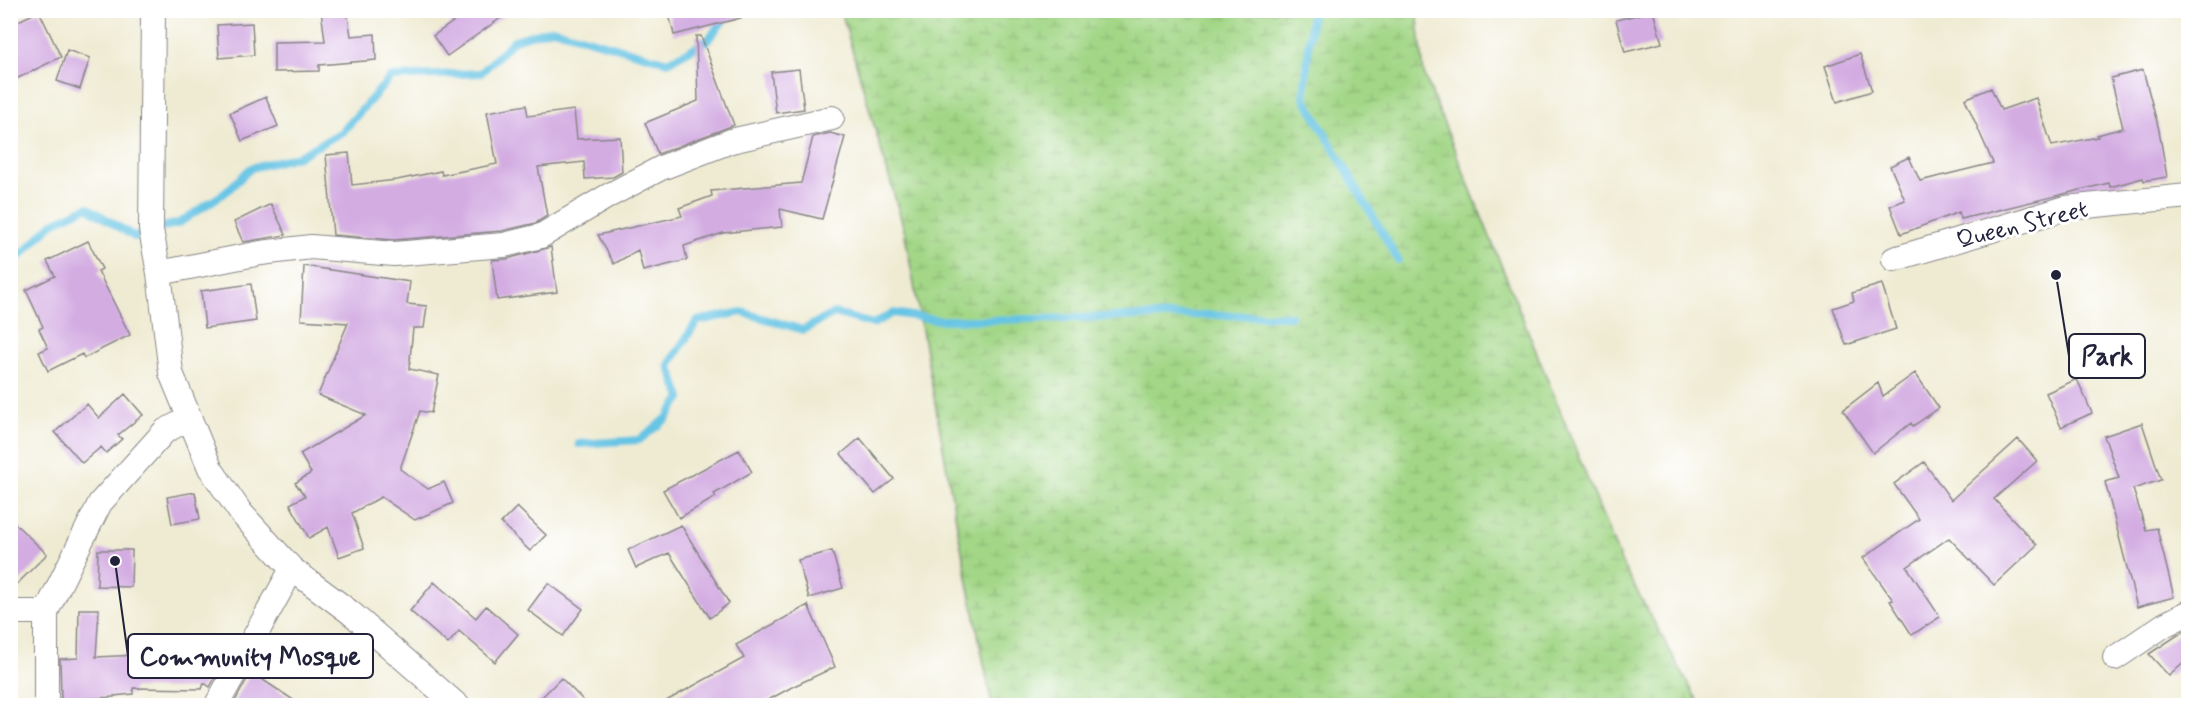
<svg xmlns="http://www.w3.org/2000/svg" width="2199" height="716" viewBox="0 0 2199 716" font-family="Mynerve,sans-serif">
<defs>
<pattern id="wetland-marsh" width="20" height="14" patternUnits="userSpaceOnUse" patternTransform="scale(1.5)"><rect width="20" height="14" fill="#a3d787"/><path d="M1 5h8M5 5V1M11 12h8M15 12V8" fill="none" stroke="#8cb875"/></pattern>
</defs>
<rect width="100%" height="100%" fill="#fff"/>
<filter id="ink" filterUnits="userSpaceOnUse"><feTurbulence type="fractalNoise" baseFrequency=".0167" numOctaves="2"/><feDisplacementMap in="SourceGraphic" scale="12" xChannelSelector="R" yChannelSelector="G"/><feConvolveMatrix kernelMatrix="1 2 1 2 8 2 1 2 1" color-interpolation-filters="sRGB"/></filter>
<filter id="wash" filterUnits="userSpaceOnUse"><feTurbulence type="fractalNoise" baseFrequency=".008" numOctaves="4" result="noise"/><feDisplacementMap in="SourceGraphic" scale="24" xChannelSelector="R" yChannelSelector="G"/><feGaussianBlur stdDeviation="1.35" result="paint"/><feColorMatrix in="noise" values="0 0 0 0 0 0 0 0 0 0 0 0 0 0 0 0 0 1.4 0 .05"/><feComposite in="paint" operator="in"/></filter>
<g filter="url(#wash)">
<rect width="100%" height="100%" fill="#efebd3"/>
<!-- wetland -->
<path fill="url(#wetland-marsh)" stroke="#627c61" stroke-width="1.5" d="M 841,11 L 1417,11 L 1424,74 L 1622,564 L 1700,705 L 992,705 L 958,531 L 904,229 Z"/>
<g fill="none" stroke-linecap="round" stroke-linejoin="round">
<!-- stream -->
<path stroke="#66c4e4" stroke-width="8" d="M 1312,10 L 1304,97 L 1398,260
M 10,266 L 53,223 L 87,207 L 135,237 L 151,230 L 179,223 L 226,192 L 251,168 L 299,156 L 342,132 L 391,77 L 481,73 L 514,40 L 552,29 L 668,62 L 707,41 L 726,17
M 579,444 L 639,440 L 666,419 L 681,398 L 669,365 L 697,321 L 742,312 L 803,330 L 834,313 L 873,324 L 893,313 L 938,320 L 991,320 L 1199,315 L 1290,316"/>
</g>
<g id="blocks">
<!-- building -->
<path fill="#d3ace2" d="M 321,10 L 347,10 L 351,36 L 375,34 L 376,60 L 319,65 L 319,71 L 274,72 L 274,42 L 325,41 Z
M 470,10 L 512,10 L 447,56 L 433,36 Z
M 668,10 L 740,10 L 741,18 L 674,35 Z
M 39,11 L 61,57 L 10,82 L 10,25 Z
M 1653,11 L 1662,43 L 1625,52 L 1616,20 Z
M 252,23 L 254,55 L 219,58 L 217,25 Z
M 696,36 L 701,36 L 734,125 L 658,154 L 645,123 L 698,101 Z
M 67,50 L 90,58 L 80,89 L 57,81 Z
M 1860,54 L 1872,91 L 1837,102 L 1825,66 Z
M 799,69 L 804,109 L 776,113 L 771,72 Z
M 2143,70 L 2159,130 L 2167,177 L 2144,181 L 2143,178 L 2110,187 L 2109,183 L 1961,219 L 1959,212 L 1901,234 L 1890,206 L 1905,200 L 1890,166 L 1909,157 L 1920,181 L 1993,163 L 1965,99 L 1991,88 L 2001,110 L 2036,98 L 2052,146 L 2098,137 L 2097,135 L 2123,128 L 2111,78 Z
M 266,97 L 278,126 L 242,141 L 230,113 Z
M 526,105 L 528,116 L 574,110 L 577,139 L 620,137 L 622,172 L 613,177 L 585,179 L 584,162 L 538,167 L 547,216 L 536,223 L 502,231 L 394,240 L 333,235 L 326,155 L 349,153 L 352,185 L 397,180 L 441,171 L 442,175 L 497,164 L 487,112 Z
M 830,133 L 845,137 L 822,219 L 780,209 L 782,227 L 723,233 L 684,246 L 687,260 L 643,271 L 638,250 L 614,264 L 598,235 L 682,216 L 679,208 L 712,196 L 711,191 L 801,183 L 813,137 Z
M 271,204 L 286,235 L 243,242 L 234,222 Z
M 88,241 L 102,269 L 98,271 L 130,335 L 84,358 L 82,354 L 48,371 L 39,352 L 48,348 L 39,329 L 43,327 L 26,290 L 55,276 L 47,261 Z
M 551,247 L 557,292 L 497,300 L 492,260 L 507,259 Z
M 304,266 L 410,282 L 407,304 L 427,306 L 424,328 L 413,328 L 409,369 L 439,375 L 431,413 L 420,411 L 400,469 L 428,489 L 444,482 L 453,503 L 415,520 L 381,497 L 352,513 L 364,548 L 339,557 L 328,527 L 309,538 L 290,504 L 305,496 L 295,483 L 311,473 L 300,454 L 366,415 L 318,395 L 348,323 L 301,320 Z
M 251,284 L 256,321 L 205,328 L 201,291 Z
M 1882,284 L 1896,329 L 1846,345 L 1833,308 L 1854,301 L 1852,293 Z
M 1915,373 L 1939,408 L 1913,426 L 1911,423 L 1873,453 L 1843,410 L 1878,383 L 1883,396 Z
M 2077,379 L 2092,413 L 2061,427 L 2046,393 Z
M 125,394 L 143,415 L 118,435 L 122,439 L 106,453 L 101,447 L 82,463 L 55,432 L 87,404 L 99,418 Z
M 2142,423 L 2161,480 L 2133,489 L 2146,530 L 2157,528 L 2174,597 L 2137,607 L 2105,482 L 2119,478 L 2104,436 Z
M 860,438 L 894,479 L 875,494 L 841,454 Z
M 2018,439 L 2037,461 L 1994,499 L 2037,545 L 1994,585 L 1949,538 L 1907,567 L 1940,617 L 1912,635 L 1890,601 L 1893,600 L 1863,558 L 1919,519 L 1894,484 L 1924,462 L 1951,500 Z
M 739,450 L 752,472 L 714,494 L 716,497 L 679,518 L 663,490 Z
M 195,492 L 200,519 L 172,524 L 167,497 Z
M 517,507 L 546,535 L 530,551 L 501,523 Z
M 10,519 L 47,554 L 10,591 Z
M 681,525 L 729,603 L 710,618 L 669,553 L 636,568 L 628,550 Z
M 98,550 L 132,550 L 131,587 L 97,586 Z
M 832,551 L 843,588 L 809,598 L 798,560 Z
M 434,582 L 476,618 L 486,606 L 518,634 L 495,662 L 459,631 L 448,644 L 410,611 Z
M 548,583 L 583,609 L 563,636 L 528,610 Z
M 808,605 L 835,667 L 794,686 L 759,705 L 659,705 L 744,658 L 736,645 Z
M 79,609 L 99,609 L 96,657 L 137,655 L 137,646 L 186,649 L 186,647 L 231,647 L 230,651 L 210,687 L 204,683 L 202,689 L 133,688 L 133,694 L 114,696 L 114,697 L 61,700 L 60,659 L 78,658 Z
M 2184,631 L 2188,631 L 2188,659 L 2169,676 L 2149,654 Z
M 251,672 L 301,705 L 238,705 L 234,703 Z
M 561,678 L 588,705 L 534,705 Z"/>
</g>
</g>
<g filter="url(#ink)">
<use href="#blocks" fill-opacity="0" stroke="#888687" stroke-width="1.5"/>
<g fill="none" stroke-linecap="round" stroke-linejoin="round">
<defs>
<path id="minor" d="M 153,10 L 151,230 L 159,273 L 171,373 L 210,468 L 241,513 L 292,569 L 351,613 L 458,706
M 1894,259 L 2066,208 L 2188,196
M 159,273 L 261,253 L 311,247 L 394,254 L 504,245 L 541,236 L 608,196 L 661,168 L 731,141 L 832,118
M 10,612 L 46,612
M 2115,658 L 2164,625 L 2188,613
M 46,706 L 46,612 L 100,503 L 165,431 L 188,419
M 216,706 L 292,569"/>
</defs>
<!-- minor casing -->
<use href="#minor" stroke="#888687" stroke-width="26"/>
<!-- minor -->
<use href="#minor" stroke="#fff" stroke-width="24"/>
</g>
</g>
<g text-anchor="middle" stroke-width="6" stroke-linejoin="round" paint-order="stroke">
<!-- street labels -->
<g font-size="24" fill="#22223b" stroke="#fff">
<text transform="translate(2022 224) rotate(-14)" y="8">Queen Street</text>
</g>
</g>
<!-- callouts -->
<path fill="none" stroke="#22223b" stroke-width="2" d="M2056 275L2069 356M115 561L128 656"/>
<g fill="#22223b" stroke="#fff" stroke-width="2">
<circle cx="2056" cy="275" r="6"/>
<circle cx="115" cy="561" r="6"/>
</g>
<g fill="#fff" stroke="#22223b" stroke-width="2">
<rect x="2069" y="334" width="76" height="44" rx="6"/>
<rect x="128" y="634" width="245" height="44" rx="6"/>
</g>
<g font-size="26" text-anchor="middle" font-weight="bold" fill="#22223b">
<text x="2107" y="365">Park</text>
<text x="250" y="665">Community Mosque</text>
</g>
<!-- margin -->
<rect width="2199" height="716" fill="none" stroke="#fff" stroke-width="36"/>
</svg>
